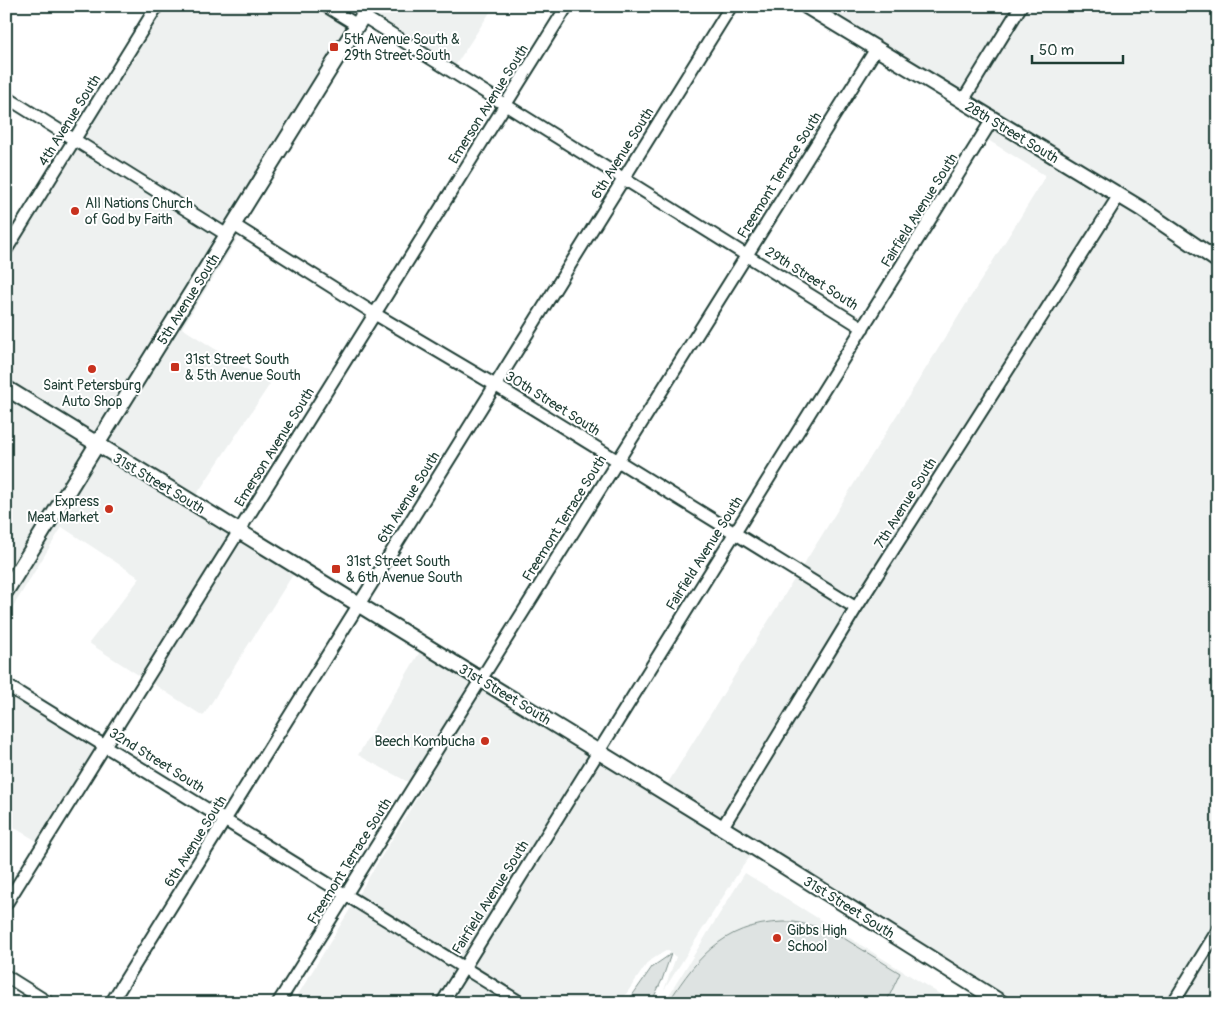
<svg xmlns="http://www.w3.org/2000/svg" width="1224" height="1009" viewBox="0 0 1224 1009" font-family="Pangolin,sans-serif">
<rect width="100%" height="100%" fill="#fff"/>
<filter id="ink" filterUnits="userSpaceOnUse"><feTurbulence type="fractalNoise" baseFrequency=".02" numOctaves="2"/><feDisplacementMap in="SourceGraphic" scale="10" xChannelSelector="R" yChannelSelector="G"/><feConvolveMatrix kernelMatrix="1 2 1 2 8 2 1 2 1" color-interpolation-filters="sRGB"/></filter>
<g filter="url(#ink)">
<!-- built -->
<path fill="#eef1f0" d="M 165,6 L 314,6 L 348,27 L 224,226 L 84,137 Z
M 378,6 L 494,6 L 455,66 L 372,15 Z
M 818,6 L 1012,6 L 959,93 Z
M 1029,6 L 1218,6 L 1218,253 L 971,100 Z
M 995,129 L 1109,198 L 853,599 L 802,567 L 1046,176 L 988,140 Z
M 77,148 L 218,236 L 95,436 L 6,380 L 6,263 Z
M 1121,205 L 1218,268 L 1218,916 L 1164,1003 L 1018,1003 L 732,826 L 862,612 Z
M 236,234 L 239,236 L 182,328 L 270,384 L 195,497 L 107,443 Z
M 6,395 L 88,446 L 6,578 Z
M 100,454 L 230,533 L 140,676 L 89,643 L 140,578 L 62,527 L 6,618 L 6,605 Z
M 242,541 L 294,573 L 203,716 L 152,683 Z
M 795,578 L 847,610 L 720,819 L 666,786 Z
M 421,650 L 471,681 L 408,782 L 358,755 Z
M 483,689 L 589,753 L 461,958 L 358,895 L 422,790 L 420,789 Z
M 6,693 L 96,748 L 37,841 L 6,823 Z
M 601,761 L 752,854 L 740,870 L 664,990 L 676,957 L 667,950 L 648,962 L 620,1003 L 533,1003 L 473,966 Z
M 745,873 L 954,1003 L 664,1003 Z
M 352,906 L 455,969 L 433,1003 L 293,1003 Z
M 1218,943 L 1218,1003 L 1181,1003 Z
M 467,976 L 509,1003 L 450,1003 Z"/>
<!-- green -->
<path fill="#dee3e2" stroke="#7e908b" d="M 794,922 L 829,929 L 900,973 L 886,1003 L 668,1003 C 700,952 729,920 794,922 Z
M 671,954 L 662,980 L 651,1003 L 627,1003 L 652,967 Z"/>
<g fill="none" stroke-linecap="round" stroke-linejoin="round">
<defs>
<path id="minor" d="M 326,6 L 357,25
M 363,16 L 863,328
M 6,97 L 227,235
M 962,102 L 1021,6
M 234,225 L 375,314 L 495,385 L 856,608
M 6,250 L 157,6
M 6,685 L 521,1003
M 722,828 L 856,608 L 1118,197
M 6,904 L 567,6
M 6,976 L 49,1003
M 111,1003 L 731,6
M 278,1003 L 876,49
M 442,1003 L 992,120
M 1173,1003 L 1218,930"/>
<path id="tertiary" d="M 806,6 L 1140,208 L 1218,261
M 6,388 L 747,843 L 1002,1003
M 6,591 L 369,6"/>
</defs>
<!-- minor casing -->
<use href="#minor" stroke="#1f3d34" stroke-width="15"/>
<!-- tertiary casing -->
<use href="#tertiary" stroke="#1f3d34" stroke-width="18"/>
<!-- minor -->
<use href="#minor" stroke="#fff" stroke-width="11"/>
<!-- tertiary -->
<use href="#tertiary" stroke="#fff" stroke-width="14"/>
</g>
</g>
<!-- markers -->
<g fill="#c8321e" stroke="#fff" stroke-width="2">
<rect x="329" y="42" width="10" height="10" rx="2.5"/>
<circle cx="75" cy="211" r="5"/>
<rect x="170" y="362" width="10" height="10" rx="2.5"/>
<circle cx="92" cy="369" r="5"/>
<circle cx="109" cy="509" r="5"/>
<rect x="331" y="564" width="10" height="10" rx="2.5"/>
<circle cx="485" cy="741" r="5"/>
<circle cx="777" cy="938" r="5"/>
</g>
<g text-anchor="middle" stroke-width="4" stroke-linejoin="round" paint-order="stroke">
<!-- poi labels -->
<g font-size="14" fill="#1f3d34" stroke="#fff" text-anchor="start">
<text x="344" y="44">5th Avenue South &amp;<tspan x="344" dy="16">29th Street South</tspan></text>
<text x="85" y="208">All Nations Church<tspan x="85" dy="16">of God by Faith</tspan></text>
<text x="185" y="364">31st Street South<tspan x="185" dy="16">&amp; 5th Avenue South</tspan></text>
<text x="92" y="390" text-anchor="middle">Saint Petersburg<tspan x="92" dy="16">Auto Shop</tspan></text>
<text x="99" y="506" text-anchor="end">Express<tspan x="99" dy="16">Meat Market</tspan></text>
<text x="346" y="566">31st Street South<tspan x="346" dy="16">&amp; 6th Avenue South</tspan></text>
<text x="475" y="746" text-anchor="end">Beech Kombucha</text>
<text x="787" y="935">Gibbs High<tspan x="787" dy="16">School</tspan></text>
</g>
<!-- street labels -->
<g font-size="14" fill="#1f3d34" stroke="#fff">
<text transform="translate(488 104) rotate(-58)" y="5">Emerson Avenue South</text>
<text transform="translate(69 120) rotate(-58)" y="5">4th Avenue South</text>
<text transform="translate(1012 132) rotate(31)" y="5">28th Street South</text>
<text transform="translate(622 153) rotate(-58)" y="5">6th Avenue South</text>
<text transform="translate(779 175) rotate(-58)" y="5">Freemont Terrace South</text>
<text transform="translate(919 210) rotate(-58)" y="5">Fairfield Avenue South</text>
<text transform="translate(812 278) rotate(32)" y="5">29th Street South</text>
<text transform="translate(188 299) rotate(-58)" y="5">5th Avenue South</text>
<text transform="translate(553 403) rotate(32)" y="5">30th Street South</text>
<text transform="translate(274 447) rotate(-58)" y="5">Emerson Avenue South</text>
<text transform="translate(159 483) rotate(31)" y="5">31st Street South</text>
<text transform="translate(408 497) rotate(-58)" y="5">6th Avenue South</text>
<text transform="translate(905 503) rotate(-58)" y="5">7th Avenue South</text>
<text transform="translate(564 518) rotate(-58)" y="5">Freemont Terrace South</text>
<text transform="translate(704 553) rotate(-58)" y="5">Fairfield Avenue South</text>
<text transform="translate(505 694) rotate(31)" y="5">31st Street South</text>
<text transform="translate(157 760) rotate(32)" y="5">32nd Street South</text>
<text transform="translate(195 841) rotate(-58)" y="5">6th Avenue South</text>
<text transform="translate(349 861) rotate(-58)" y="5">Freemont Terrace South</text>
<text transform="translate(490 897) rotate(-58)" y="5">Fairfield Avenue South</text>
<text transform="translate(849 907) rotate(32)" y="5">31st Street South</text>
</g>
</g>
<!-- margin -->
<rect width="1224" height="1009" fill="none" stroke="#fff" stroke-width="25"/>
<rect x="12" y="12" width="1199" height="984" fill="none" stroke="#1f3d34" stroke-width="2" filter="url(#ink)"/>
<!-- scale -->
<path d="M1032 55v8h91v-8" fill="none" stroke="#1f3d34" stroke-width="2.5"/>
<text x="1039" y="55" font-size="15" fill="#1f3d34" stroke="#ffffff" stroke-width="4" paint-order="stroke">50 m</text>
</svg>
